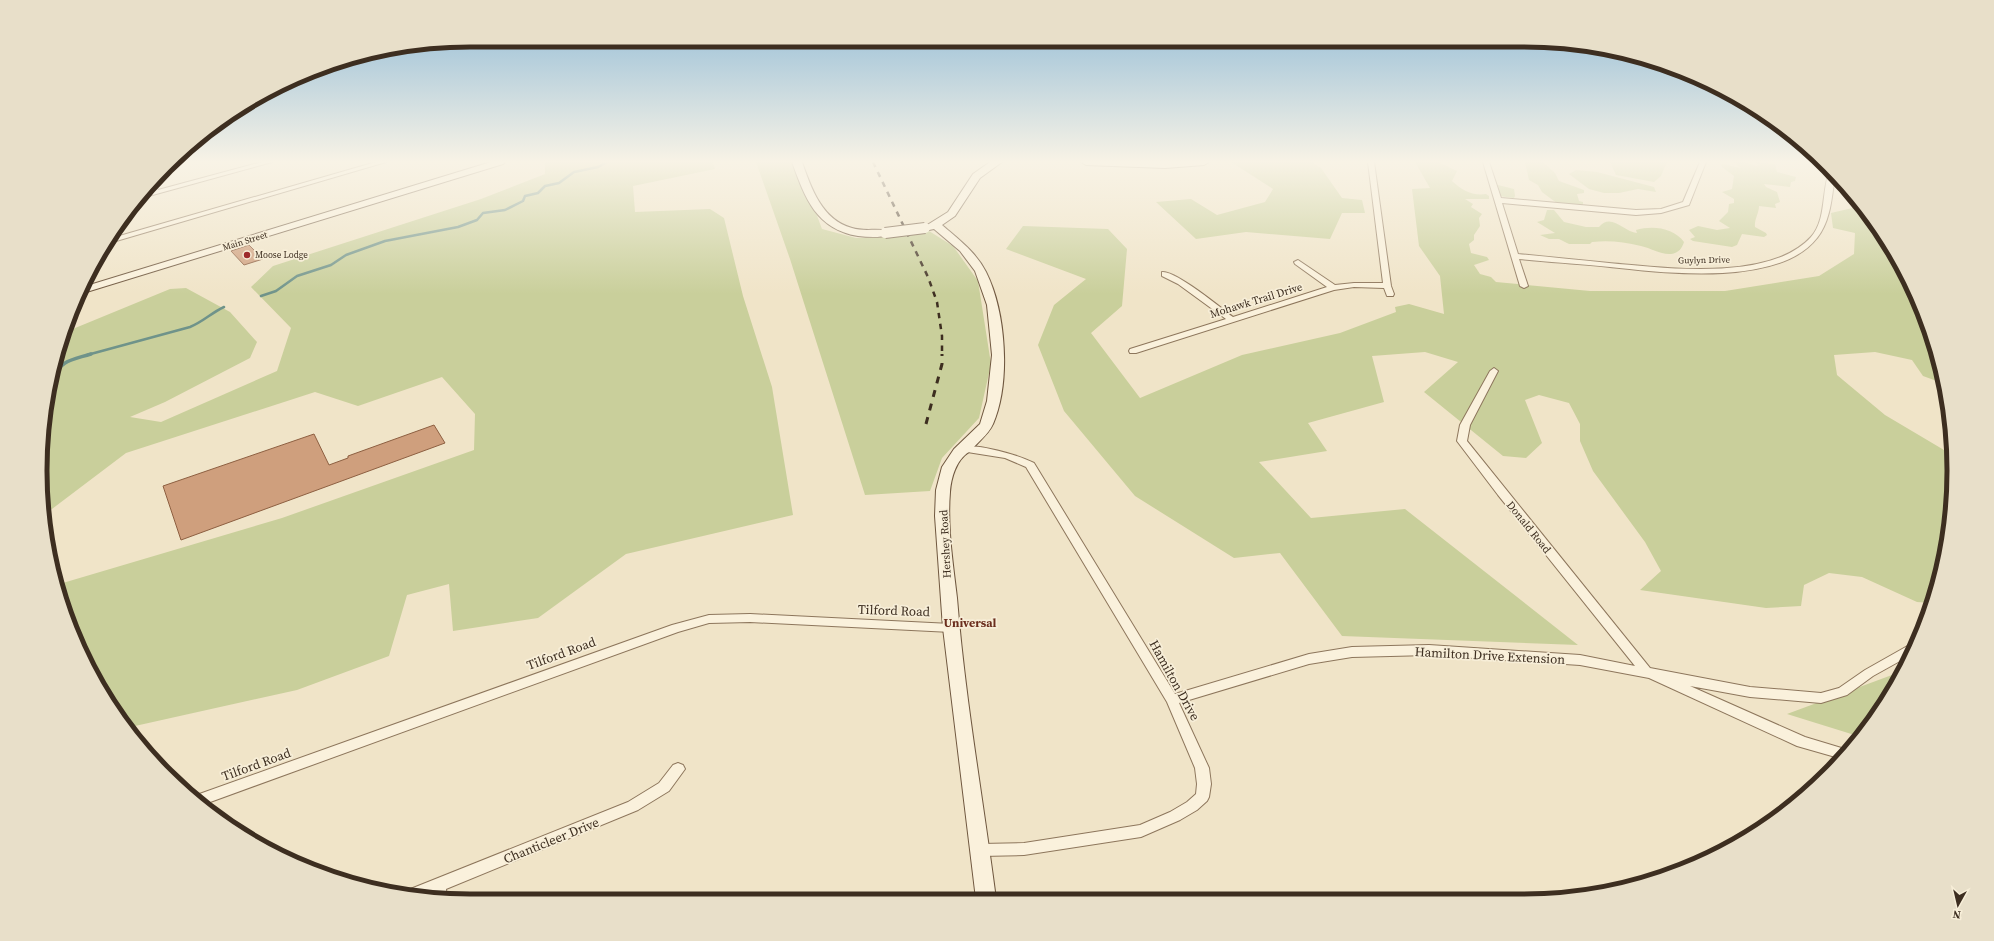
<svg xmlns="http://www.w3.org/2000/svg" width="1994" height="941" viewBox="0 0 1994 941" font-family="'Source Serif 4',serif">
<rect width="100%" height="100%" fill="#f0e4c8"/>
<!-- green -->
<path fill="#c9cf9b" d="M 545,162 L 713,162 L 715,169 L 633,186 L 635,212 L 710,209 L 724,218 L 743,296 L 772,387 L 793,515 L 626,554 L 538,618 L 453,631 L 449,584 L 407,595 L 389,656 L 297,690 L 126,728 L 98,686 L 63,609 L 56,585 L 282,518 L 474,450 L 475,414 L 442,377 L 358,406 L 315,392 L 126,453 L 44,515 L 40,470 L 48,387 L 63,333 L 170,289 L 186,288 L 230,312 L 257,342 L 250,358 L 165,402 L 130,417 L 161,422 L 277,371 L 291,328 L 251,287 L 273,266 L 481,199 L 545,174 Z
M 756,162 L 797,162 L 822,229 L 856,238 L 890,237 L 929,231 L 953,246 L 978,281 L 991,364 L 979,418 L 942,458 L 930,491 L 865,495 L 790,259 Z
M 1231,162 L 1311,162 L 1321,168 L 1342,198 L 1362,200 L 1365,213 L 1342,213 L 1330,239 L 1246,232 L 1196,239 L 1156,202 L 1191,199 L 1217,215 L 1265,202 L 1273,189 Z
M 1415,162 L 1438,162 L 1457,171 L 1452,181 C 1462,190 1472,196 1486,194 L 1489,196 L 1489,199 L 1465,199 L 1473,204 L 1471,207 L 1482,214 L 1479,218 L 1480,226 L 1474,235 L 1474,240 L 1469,244 L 1471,253 L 1487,257 L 1489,260 L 1474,265 L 1480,274 L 1491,277 L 1496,282 L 1590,291 L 1725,291 L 1819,276 L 1854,254 L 1855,233 L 1833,228 L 1831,213 L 1861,206 L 1881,231 L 1921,306 L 1945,384 L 1923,376 L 1912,360 L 1875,352 L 1834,355 L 1837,375 L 1885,415 L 1944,450 L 1953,475 L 1946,554 L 1931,603 L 1917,602 L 1862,577 L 1829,573 L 1804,585 L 1801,606 L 1766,608 L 1640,590 L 1661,571 L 1645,542 L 1593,471 L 1580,441 L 1580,424 L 1569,403 L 1539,395 L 1525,400 L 1542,443 L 1526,458 L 1503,456 L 1424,392 L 1458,362 L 1425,352 L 1372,356 L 1384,402 L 1308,423 L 1327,451 L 1259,462 L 1311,518 L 1405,509 L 1578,645 L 1342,636 L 1280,553 L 1234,558 L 1135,496 L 1064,411 L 1038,345 L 1054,305 L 1086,279 L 1006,249 L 1023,226 L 1108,229 L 1127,249 L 1122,306 L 1091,333 L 1140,398 L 1242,355 L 1340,333 L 1396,312 L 1395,307 L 1409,304 L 1444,314 L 1440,276 L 1419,246 L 1412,189 L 1430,188 Z
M 1525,162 L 1543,162 L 1555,173 L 1559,181 L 1584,190 L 1584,193 L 1577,194 L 1579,201 L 1583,202 L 1583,205 L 1558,204 L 1542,192 L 1538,185 L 1529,180 Z
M 1610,162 L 1667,162 L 1661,176 L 1654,182 L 1616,175 Z
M 1734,162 L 1744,162 L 1756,166 L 1760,165 L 1754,162 L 1775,164 L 1777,172 L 1796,177 L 1795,181 L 1791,182 L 1790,187 L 1764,184 L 1766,187 L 1777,192 L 1780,202 L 1775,204 L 1776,208 L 1759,206 C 1759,213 1754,220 1755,227 L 1766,233 L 1767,235 L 1764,237 L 1742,234 L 1737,245 L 1732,247 L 1693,241 L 1690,239 L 1695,237 L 1689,230 L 1698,226 L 1717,230 L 1730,228 L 1719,221 L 1728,212 L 1729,204 L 1734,203 L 1734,199 L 1722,192 L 1732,189 L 1734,176 L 1721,166 L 1722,164 L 1741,168 Z
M 1576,170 L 1597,172 L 1654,187 L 1656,192 L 1638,189 L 1619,193 L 1604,193 L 1589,189 L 1569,174 Z
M 1498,185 L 1514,189 L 1515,196 L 1514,198 L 1499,196 Z
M 1547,210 L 1554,210 L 1564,222 L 1586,227 L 1599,227 C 1611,212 1624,232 1637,233 L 1636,230 C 1653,225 1674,228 1684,242 C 1682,248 1679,253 1671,254 C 1661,255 1651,248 1641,246 C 1624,242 1609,240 1592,242 L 1590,244 L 1569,244 L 1559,239 L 1549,239 L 1540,235 L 1555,233 L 1537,222 L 1544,220 Z
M 1900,672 L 1865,732 L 1861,737 L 1787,714 Z"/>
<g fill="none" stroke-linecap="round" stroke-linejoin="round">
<!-- stream-far1 -->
<path stroke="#6f938a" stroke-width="2.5" d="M 261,296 L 276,291 L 297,276 L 331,265 L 346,255 L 385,241 L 458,227 L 477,220 L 483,213 L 505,210 L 523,201 L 525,196 L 538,193 L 545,186 L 559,183 L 574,172 L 598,167 L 607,162
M 87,355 L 190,327 C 203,322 211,313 224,307"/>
<!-- stream -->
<path stroke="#6f938a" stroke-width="3.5" d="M 50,379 C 65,359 68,361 91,354"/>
</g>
<!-- building -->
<path fill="#cf9f7d" stroke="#8d5f41" d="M 249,245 L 263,259 L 244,265 L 231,251 Z
M 434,425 L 445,443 L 181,540 L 163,486 L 314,434 L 329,465 L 348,458 L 348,456 Z"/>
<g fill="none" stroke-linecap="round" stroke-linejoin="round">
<defs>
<path id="street" d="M 262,162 L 272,162 L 138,199 L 141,195 L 152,192 L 148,185 L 152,181 L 158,190 Z
M 376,162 L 386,162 L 106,244 L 109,239 Z
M 1368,162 L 1374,162 L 1391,286 L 1394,294 L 1393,296 L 1387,296 L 1384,288 L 1354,287 L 1334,290 L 1136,353 L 1130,353 L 1129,351 L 1130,349 L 1226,319 L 1178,284 L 1162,276 L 1162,272 C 1175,270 1221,308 1233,317 L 1327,287 L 1295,264 L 1294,262 L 1298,260 L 1335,285 L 1354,283 L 1383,283 Z
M 1483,162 L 1489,162 L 1501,198 L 1636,210 L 1661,209 L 1683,202 L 1700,162 L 1706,162 L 1689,205 L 1661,213 L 1636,215 L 1502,203 L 1518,254 C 1548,257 1579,260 1609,263 C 1665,268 1770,282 1811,237 C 1827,219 1821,190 1830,170 L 1835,175 C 1832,195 1831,221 1817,238 C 1779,287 1665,273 1610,267 C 1580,264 1550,262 1519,259 L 1528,286 L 1524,288 L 1520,286 Z
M 1494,368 L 1498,371 L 1470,425 L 1467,441 L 1650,668 L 1750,687 L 1821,693 L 1839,688 L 1865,670 L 1911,644 L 1917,643 L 1909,656 L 1873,676 L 1847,695 L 1821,703 L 1750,697 L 1690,686 L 1805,737 L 1848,750 L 1839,758 L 1797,746 L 1649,678 L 1580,665 L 1429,655 L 1352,657 L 1309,664 L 1179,703 L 1209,768 L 1211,784 L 1209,797 L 1207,801 L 1197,810 L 1180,820 L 1141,837 L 1024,855 L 981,856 L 976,855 L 974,850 L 976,845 L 981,844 L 1024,843 L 1140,825 L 1170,812 L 1187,802 L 1196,794 L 1197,784 L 1195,768 L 1167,702 L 1026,467 L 1005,458 L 961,451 L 959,449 L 961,447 C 977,443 1018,455 1034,463 L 1175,694 L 1309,654 L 1352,647 L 1429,645 L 1580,655 L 1635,666 L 1498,495 L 1457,441 L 1460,425 L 1490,371 Z
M 750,614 L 951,624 L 955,625 L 957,628 L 955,631 L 951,632 L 750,622 L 709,623 L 678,632 L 202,805 L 191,797 L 672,625 L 709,615 Z
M 678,763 L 683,765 L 685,769 L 669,791 L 638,810 L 446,889 L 447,899 L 433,897 L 432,894 L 426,897 L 406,895 L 408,890 L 628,802 L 659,783 L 673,765 Z"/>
<path id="secondary" d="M 491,162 L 505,162 L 503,164 L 80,294 L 83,287 Z
M 792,162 L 802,162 C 811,188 822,220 852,228 C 864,232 877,228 889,231 L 890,233 L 889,235 C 879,238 868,237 858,236 C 816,229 805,198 792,162 Z
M 990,162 L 1002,162 L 980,178 L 955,216 L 942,225 C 958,239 976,252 986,272 C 1006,312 1011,382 993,424 C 989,434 976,444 969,452 C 956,460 951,478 950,492 C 947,527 953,563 957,598 C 965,698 983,799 996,899 L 976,899 L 943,628 L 935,516 L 936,490 L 942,467 L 954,449 L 980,424 L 987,401 L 992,355 L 987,305 L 975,271 L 960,251 L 934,229 L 929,230 L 924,227 L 948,212 L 973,174 Z
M 1081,162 L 1209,162 L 1204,165 L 1165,168 L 1086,165 Z"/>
</defs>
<!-- street casing -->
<use href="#street" stroke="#8d765c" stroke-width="2"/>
<!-- secondary casing -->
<use href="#secondary" stroke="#6f573f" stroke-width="2"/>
<!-- street -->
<use href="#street" fill="#faf1dc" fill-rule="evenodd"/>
<!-- secondary -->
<use href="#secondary" fill="#faf1dc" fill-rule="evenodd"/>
<!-- rail-far1 -->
<path stroke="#3d2e20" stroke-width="2.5" stroke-dasharray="5.5 5.5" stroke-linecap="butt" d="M 873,162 L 928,277 L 937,302 L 942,336 L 942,355"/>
<!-- rail -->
<path stroke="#3d2e20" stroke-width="3" stroke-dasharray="7 7" stroke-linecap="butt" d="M 926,424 L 942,364 L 942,354"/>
<defs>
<path id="secondary-bridge" d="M 885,233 L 925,228"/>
</defs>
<!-- secondary-bridge casing -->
<use href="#secondary-bridge" stroke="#6f573f" stroke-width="12" stroke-linecap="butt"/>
<!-- secondary-bridge -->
<use href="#secondary-bridge" stroke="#faf1dc" stroke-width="10"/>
</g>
<!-- sky -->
<linearGradient id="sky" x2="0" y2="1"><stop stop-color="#8fbad6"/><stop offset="0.55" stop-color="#f8f3e6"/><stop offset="1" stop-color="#f8f3e6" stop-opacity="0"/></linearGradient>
<rect width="1994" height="294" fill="url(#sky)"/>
<!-- markers -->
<circle fill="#9e2a2b" stroke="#f7eed8" stroke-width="1.5" cx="247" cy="255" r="4"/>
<g text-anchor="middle" stroke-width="3.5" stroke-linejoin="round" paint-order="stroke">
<!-- far-street labels -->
<g font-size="9" fill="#3d2e20" stroke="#f7eed8">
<text transform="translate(245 241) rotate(-17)" y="3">Main Street</text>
<text transform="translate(1704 260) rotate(-1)" y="3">Guylyn Drive</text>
</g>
<!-- far-poi labels -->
<g font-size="9" fill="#3d2e20" stroke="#f7eed8" text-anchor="start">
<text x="255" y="258">Moose Lodge</text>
</g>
<!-- street labels -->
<g font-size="11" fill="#3d2e20" stroke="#f7eed8">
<text transform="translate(1256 300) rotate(-17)" y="4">Mohawk Trail Drive</text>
<text transform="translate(1529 527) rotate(51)" y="4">Donald Road</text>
<text transform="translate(945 544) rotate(-93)" y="4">Hershey Road</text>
</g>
<!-- neighbourhood labels -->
<g font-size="12" font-weight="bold" fill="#6b2e1e" stroke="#f7eed8">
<text x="970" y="627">Universal</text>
</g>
<!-- near-street labels -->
<g font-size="13" fill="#3d2e20" stroke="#f7eed8">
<text transform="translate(894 610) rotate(2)" y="5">Tilford Road</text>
<text transform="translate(561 653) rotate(-20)" y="5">Tilford Road</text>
<text transform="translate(1490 655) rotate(3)" y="5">Hamilton Drive Extension</text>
<text transform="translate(1175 680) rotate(61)" y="5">Hamilton Drive</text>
<text transform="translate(256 764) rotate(-20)" y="5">Tilford Road</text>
<text transform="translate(551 840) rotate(-22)" y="5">Chanticleer Drive</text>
</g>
</g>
<!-- crop -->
<path d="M0 0H1994V941H0ZM470 47H1524A423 423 0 0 1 1947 470V471A423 423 0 0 1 1524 894H470A423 423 0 0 1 47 471V470A423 423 0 0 1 470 47Z" fill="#e8dfc9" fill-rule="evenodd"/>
<path fill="none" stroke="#3d2e20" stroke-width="5" d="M470 47H1524A423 423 0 0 1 1947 470V471A423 423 0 0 1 1524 894H470A423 423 0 0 1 47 471V470A423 423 0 0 1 470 47Z"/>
<!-- north arrow -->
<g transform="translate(1958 905) rotate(188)" stroke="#f7eed8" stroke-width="3" paint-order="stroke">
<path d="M0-3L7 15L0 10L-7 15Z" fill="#3d2e20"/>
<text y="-6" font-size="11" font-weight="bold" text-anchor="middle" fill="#3d2e20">N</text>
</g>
</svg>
